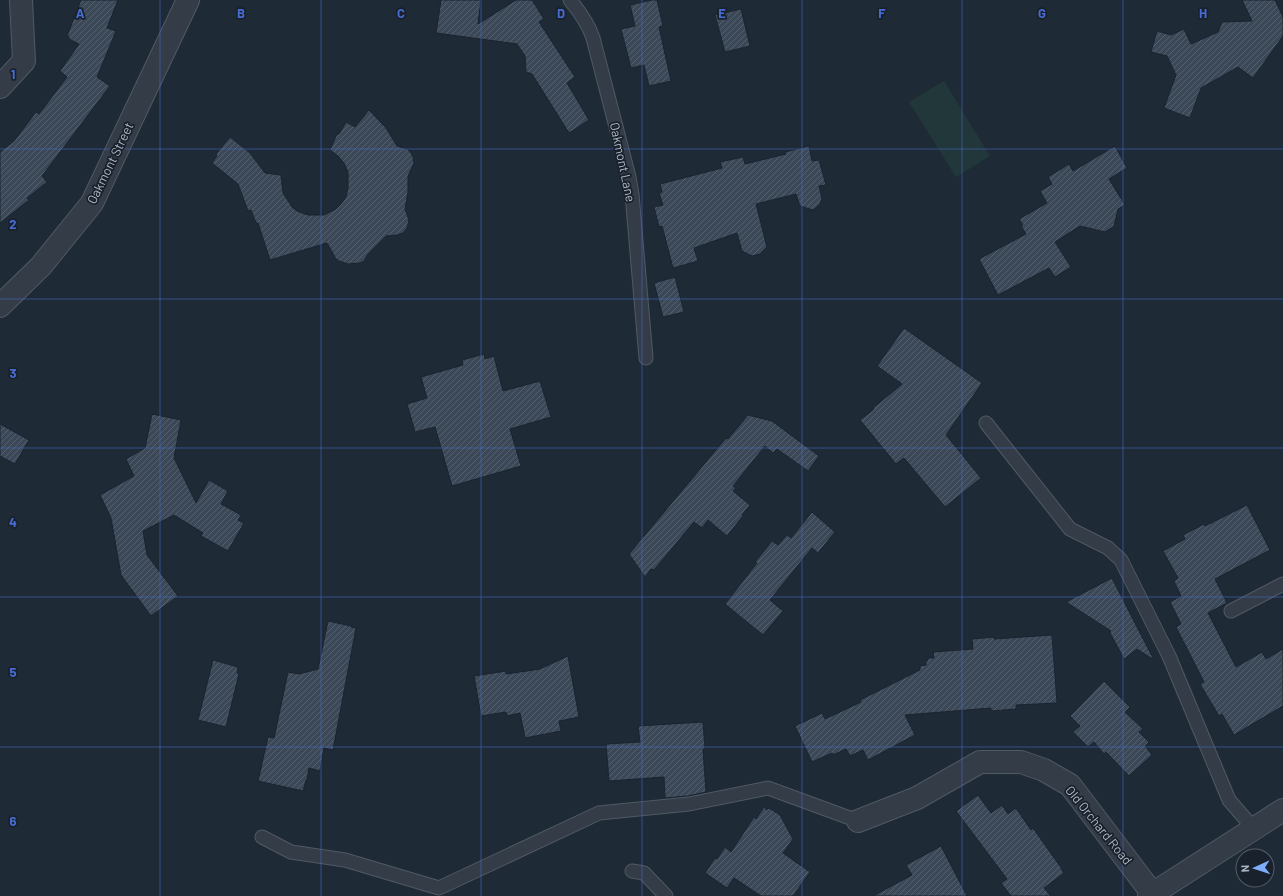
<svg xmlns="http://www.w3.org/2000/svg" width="1283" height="896" viewBox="0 0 1283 896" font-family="Barlow,sans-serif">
<defs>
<pattern id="building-hatch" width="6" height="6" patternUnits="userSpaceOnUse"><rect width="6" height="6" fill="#3b4857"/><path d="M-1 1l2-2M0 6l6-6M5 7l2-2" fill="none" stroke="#55606e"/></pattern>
</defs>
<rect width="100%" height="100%" fill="#1f2a37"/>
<!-- garden -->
<path fill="#223739" d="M 944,81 L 990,156 L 956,177 L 909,102 Z"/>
<!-- building -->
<path fill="url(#building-hatch)" stroke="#1a232e" d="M 81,0 L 118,0 L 107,28 L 116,31 L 97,77 L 110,86 L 42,176 L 47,182 L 27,198 L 29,200 L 0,223 L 0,152 L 14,141 L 36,112 L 39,114 L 67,77 L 60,71 L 79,44 L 69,39 L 69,37 L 67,36 Z
M 441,0 L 481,0 L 478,24 L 516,0 L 532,0 L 544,19 L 539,22 L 575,77 L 567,83 L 589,120 L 569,133 L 532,74 L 526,72 L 525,56 L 517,44 L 436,33 Z
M 652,0 L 657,0 L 663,26 L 659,27 L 671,81 L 649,86 L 644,65 L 631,68 L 621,29 L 635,26 L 630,5 Z
M 1242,0 L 1275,0 L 1283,17 L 1283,36 L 1253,78 L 1238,67 L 1201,88 L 1190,118 L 1164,108 L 1176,75 L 1167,56 L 1151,52 L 1157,31 L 1171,35 L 1184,29 L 1191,44 L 1218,32 L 1222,22 L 1252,21 Z
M 741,9 L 750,46 L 725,52 L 715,15 Z
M 369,110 L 386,128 L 397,146 L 407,149 L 411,153 L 413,157 L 414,163 L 408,176 L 408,192 L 405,209 L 409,220 L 407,228 L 403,233 L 397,235 L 386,236 L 368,254 L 364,261 L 360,263 L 348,264 L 339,261 L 336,259 L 327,243 L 270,260 L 258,223 L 256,223 L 251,210 L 248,211 L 238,184 L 212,163 L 217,156 L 216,154 L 230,137 L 250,153 L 265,173 L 281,175 L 283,193 L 292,207 L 297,211 L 308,215 L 324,215 L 336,209 L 341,204 L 346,197 L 348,188 L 348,172 L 344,163 L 338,156 L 330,150 L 337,134 L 339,134 L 346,122 L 355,127 Z
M 809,146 L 812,161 L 819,160 L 826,185 L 819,186 L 822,198 L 820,204 L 813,210 L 800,206 L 796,194 L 756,204 L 767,247 L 760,254 L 752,256 L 742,251 L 737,233 L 694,248 L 698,261 L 673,268 L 662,226 L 659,227 L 654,207 L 663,205 L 659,193 L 662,192 L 660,184 L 722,168 L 720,162 L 743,157 L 745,164 L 786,154 L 785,152 Z
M 1115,146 L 1127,168 L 1109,179 L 1125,205 L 1118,209 L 1114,226 L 1105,232 L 1080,226 L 1055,242 L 1071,267 L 1055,277 L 1049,268 L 998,295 L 979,259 L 1026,234 L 1021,226 L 1023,225 L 1019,219 L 1047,203 L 1040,191 L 1052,184 L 1048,177 L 1069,164 L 1073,171 Z
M 675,277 L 684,312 L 663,317 L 654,283 Z
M 904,328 L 982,383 L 946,435 L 981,478 L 945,507 L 904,458 L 896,464 L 860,420 L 874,409 L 873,408 L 902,384 L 877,366 Z
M 484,354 L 485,359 L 494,356 L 503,391 L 540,381 L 551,417 L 510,429 L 521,466 L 452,486 L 435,427 L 415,432 L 407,404 L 427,398 L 421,377 L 463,365 L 462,360 Z
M 152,414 L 181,420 L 174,458 L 196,503 L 209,480 L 228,491 L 221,504 L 241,515 L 238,520 L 244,523 L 228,551 L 201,536 L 203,533 L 174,515 L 143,531 L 147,555 L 178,596 L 151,616 L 121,575 L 111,518 L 100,495 L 134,476 L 126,459 L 145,448 Z
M 748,415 L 772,421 L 819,456 L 808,471 L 777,449 L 773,453 L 765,446 L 733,486 L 736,488 L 733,491 L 750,505 L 742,515 L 743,516 L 727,536 L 708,520 L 702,528 L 694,522 L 654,570 L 651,569 L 645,577 L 629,554 L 726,438 L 728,439 Z
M 0,424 L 29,440 L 15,464 L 0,456 Z
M 1247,505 L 1270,550 L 1215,579 L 1227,603 L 1208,613 L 1236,667 L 1262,652 L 1266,659 L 1283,649 L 1283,706 L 1234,735 L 1222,714 L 1219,716 L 1200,684 L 1204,682 L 1176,627 L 1181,624 L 1170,602 L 1181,596 L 1174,581 L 1178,578 L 1163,551 L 1185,539 L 1183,535 L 1204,524 L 1205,526 Z
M 812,512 L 835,532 L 818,553 L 812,548 L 770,600 L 783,611 L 763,635 L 725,604 L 757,563 L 755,562 L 772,541 L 778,545 L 787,535 L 791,538 Z
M 1112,578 L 1138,629 L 1154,660 L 1137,649 L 1124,659 L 1109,631 L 1111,631 L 1066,602 Z
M 328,621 L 351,626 L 351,627 L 356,628 L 333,750 L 324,748 L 320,771 L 309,768 L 307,780 L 306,780 L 303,791 L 258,781 L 268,737 L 274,738 L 288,672 L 299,674 L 318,669 Z
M 1052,635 L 1057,703 L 1016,705 L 1016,709 L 991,711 L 991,708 L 905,715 L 915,735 L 868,760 L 863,750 L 850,756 L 846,749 L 833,755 L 832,753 L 812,762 L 795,726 L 822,713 L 825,719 L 861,702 L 860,700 L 920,670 L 920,666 L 926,665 L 926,661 L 928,660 L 927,658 L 934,658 L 933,652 L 973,649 L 972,639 L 994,637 L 994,639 Z
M 568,656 L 579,717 L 559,721 L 561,731 L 525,738 L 520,713 L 507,716 L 506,712 L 481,716 L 474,676 L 506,671 L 506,674 L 540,669 Z
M 213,660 L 238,667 L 237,673 L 239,674 L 226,727 L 198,720 Z
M 1104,681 L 1130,707 L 1125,712 L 1143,729 L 1139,732 L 1149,742 L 1145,746 L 1152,755 L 1129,776 L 1106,752 L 1104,754 L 1094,742 L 1088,747 L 1073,732 L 1080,726 L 1070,716 Z
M 703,722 L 705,749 L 703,749 L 706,792 L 688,796 L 665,798 L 664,777 L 609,781 L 606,744 L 640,742 L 638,726 Z
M 978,795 L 991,813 L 1002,805 L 1008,814 L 1016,808 L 1031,830 L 1033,828 L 1062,869 L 1061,869 L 1064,873 L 1044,888 L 1051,896 L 1011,896 L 1001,883 L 1007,879 L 956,811 Z
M 764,807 L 767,810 L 769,808 L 780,815 L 793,839 L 783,853 L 810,872 L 793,896 L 761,896 L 734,878 L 727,888 L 705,873 L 715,858 L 717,859 L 725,847 L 731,852 L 754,817 L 756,819 Z
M 941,846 L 967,896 L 873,896 L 912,875 L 906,865 Z"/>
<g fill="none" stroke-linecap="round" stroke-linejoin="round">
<defs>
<path id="service" d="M 570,0 C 580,12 588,23 593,38 L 629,177 L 632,194 L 646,358
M 986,423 L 1070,529 L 1108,548 L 1121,560 L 1169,656 L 1229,800 L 1254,829
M 1231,611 L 1283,584
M 262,837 L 291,852 L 345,860 L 439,888 L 599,813 L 689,804 L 768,788 L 858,821
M 632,871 L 644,873 L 666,896"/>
<path id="minor" d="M 0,87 L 24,61 L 21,0
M 0,306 L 41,266 L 92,203 L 188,0
M 858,821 L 917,798 L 980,762 L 1021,762 L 1044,770 L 1070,785 L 1152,893"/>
<path id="tertiary" d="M 1149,896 L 1283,810"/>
</defs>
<!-- service casing -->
<use href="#service" stroke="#505965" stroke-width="15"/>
<!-- minor casing -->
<use href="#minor" stroke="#505965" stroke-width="24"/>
<!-- tertiary casing -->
<use href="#tertiary" stroke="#505965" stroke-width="24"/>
<!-- service -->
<use href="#service" stroke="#333c47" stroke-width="13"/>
<!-- minor -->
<use href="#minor" stroke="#333c47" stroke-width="22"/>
<!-- tertiary -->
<use href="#tertiary" stroke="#333c47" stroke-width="22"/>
</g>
<!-- grid -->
<path fill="none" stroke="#486dd2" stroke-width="1" stroke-opacity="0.55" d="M 160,0 L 160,896M 321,0 L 321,896M 481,0 L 481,896M 642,0 L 642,896M 802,0 L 802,896M 962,0 L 962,896M 1123,0 L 1123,896M 0,149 L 1283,149M 0,299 L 1283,299M 0,448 L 1283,448M 0,597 L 1283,597M 0,747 L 1283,747"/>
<g text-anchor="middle" stroke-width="3.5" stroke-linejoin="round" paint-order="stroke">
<!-- street labels -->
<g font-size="13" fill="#adb6c4" stroke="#19212c">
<text transform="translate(623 162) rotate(78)" y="5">Oakmont Lane</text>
<text transform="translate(110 163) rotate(-64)" y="5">Oakmont Street</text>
<text transform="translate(1099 825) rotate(51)" y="5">Old Orchard Road</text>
</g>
</g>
<g font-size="13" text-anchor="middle" font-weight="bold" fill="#486dd2" stroke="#19212c" stroke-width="3.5" stroke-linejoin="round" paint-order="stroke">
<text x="80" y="18">A</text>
<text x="241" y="18">B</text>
<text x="401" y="18">C</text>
<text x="561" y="18">D</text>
<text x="722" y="18">E</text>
<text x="882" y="18">F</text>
<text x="1042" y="18">G</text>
<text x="1203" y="18">H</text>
<text x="13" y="79">1</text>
<text x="13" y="229">2</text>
<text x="13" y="378">3</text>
<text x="13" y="527">4</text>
<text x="13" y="677">5</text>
<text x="13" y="826">6</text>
</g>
<!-- north arrow -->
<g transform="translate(1255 868) rotate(267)"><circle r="19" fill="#19212c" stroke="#545d69"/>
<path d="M0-3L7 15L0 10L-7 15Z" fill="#7daef9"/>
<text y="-6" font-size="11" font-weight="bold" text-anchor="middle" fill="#adb6c4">N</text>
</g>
</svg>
